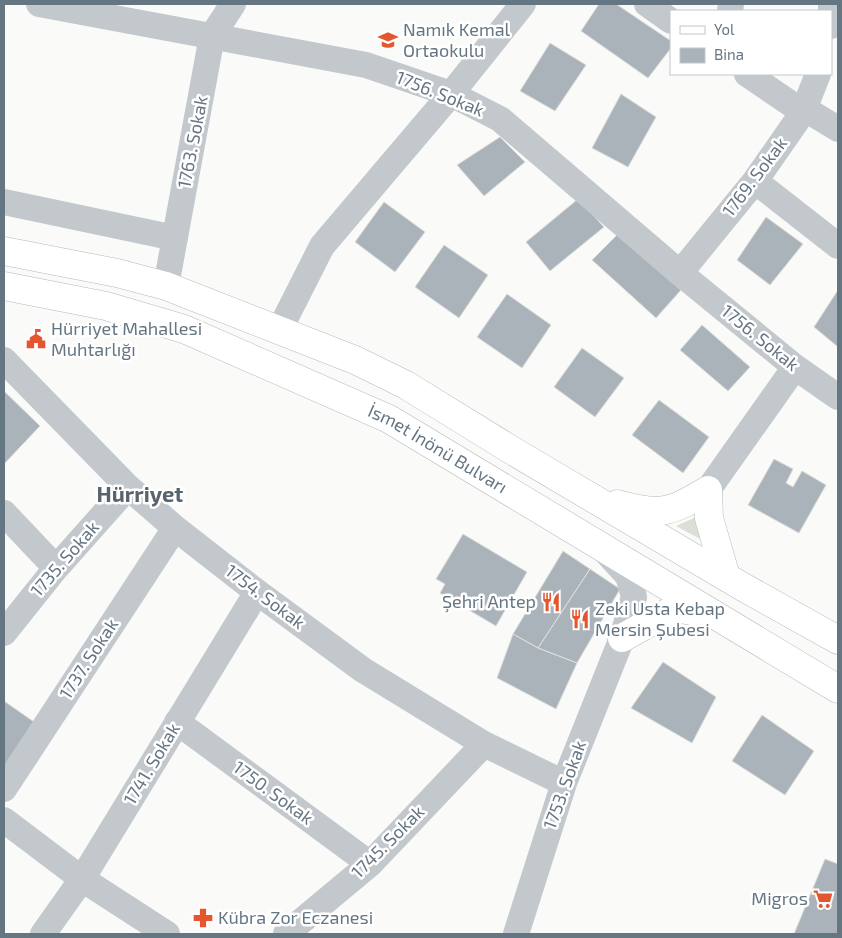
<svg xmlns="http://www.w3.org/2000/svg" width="842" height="938" viewBox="0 0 842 938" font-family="'Exo 2',sans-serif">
<rect width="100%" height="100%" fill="#fafaf8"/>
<!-- green -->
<path fill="#dadfd7" d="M 703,514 L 704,541 L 676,526 Z"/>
<!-- building -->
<path fill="#aab3b9" stroke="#dcdcda" d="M 599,4 L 616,4 L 671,41 L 671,48 L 648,78 L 581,31 Z
M 550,43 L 586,65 L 555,111 L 520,91 Z
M 621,94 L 656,117 L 628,167 L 592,148 Z
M 500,137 L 525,162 L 484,196 L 457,165 Z
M 578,199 L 604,227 L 550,271 L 526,242 Z
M 384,202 L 425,232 L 395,272 L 355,242 Z
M 766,217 L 803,244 L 770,285 L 737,260 Z
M 617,235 L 681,290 L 656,318 L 592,260 Z
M 444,245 L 488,275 L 459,318 L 415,287 Z
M 838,290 L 838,347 L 814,327 Z
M 507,294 L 551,325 L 522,368 L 477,337 Z
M 702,325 L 750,367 L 728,391 L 680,350 Z
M 582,348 L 624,378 L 595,417 L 554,387 Z
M 4,391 L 40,426 L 4,464 Z
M 659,400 L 709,437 L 683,473 L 632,435 Z
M 774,459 L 793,469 L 786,483 L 793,487 L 802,471 L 826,485 L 799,533 L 748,505 Z
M 463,534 L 527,572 L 496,626 L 440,593 L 445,584 L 436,579 Z
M 563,551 L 590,569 L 538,648 L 513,634 Z
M 590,569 L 620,589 L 577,663 L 538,648 Z
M 513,634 L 538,648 L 577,663 L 556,709 L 497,678 Z
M 663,662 L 716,697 L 692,743 L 631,708 Z
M 4,701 L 37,724 L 4,774 Z
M 762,715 L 814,751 L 785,795 L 732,761 Z
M 825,859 L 838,864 L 838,934 L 794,934 Z"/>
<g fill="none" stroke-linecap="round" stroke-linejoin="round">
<defs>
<g id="major">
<path d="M 4,251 L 117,273 L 166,286 L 355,360 L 406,385 L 513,451 L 743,587 L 838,640"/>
<path id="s1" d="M 4,286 L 106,306 L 184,329 L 389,419 L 838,689"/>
<path d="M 617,504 C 662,516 669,513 708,490 L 709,518 L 726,577"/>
<path d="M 622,638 L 676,608 L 707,614"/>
</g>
</defs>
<!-- major casing -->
<use href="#major" stroke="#b5babe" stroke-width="29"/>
<!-- minor -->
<path stroke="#c3c8cc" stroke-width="26" d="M 39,4 L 366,65 L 451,94 L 500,119 L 680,273 L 795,367 L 838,397
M 647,4 L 671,21
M 730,11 L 731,4
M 831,26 L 831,4
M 747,74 L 803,112
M 805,109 L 838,129
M 755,181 L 838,246
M 4,202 L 175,238
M 680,273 L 755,181 L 803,112 L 818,74
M 166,286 L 212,36 L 233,4
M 280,329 L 322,246 L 451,94 L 523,4
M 4,360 L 128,487 L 175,528 L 257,592 L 363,670 L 484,744 L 564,783
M 708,490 L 795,367
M 4,513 L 56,568
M 4,633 L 56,568 L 128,487
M 177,722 L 370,864
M 4,789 L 175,528
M 4,820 L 82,879 L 167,934
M 43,934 L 82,879 L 257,592
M 286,934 L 370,864 L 484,744
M 516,934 L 564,783 L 622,638 L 634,597 L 628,576 L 606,552"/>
<!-- major -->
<use href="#major" stroke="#fff" stroke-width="28"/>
</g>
<!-- icons -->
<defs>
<symbol id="school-bare" viewBox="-9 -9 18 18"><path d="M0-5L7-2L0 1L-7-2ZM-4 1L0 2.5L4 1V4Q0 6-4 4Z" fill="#e4572e" stroke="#fff" stroke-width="2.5" paint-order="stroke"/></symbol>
<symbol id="civic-bare" viewBox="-9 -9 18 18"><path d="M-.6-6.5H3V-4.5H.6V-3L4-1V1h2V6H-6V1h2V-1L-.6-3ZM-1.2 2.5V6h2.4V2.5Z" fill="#e4572e" stroke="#fff" stroke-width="2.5" paint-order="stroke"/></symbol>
<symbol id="restaurant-bare" viewBox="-9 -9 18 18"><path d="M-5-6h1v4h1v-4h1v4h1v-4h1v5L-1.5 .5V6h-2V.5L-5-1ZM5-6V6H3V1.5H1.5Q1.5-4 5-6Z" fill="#e4572e" stroke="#fff" stroke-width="2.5" paint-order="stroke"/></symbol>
<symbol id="supermarket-bare" viewBox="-9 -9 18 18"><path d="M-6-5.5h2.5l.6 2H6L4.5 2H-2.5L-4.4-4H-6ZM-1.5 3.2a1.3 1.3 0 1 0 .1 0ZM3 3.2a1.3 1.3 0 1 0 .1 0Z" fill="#e4572e" stroke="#fff" stroke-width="2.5" paint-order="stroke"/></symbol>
<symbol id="pharmacy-bare" viewBox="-9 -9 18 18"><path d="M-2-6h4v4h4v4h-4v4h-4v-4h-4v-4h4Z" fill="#e4572e" stroke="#fff" stroke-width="2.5" paint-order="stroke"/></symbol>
</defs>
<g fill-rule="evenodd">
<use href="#school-bare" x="374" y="26" width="28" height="28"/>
<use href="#civic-bare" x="22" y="325" width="28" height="28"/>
<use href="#restaurant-bare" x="537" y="588" width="28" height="28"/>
<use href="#restaurant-bare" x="566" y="605" width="28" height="28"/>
<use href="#supermarket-bare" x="809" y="885" width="28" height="28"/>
<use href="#pharmacy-bare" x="189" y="904" width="28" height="28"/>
</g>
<g text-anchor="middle" stroke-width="5" stroke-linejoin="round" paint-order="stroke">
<!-- poi labels -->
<g font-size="18" fill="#657683" stroke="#fff" text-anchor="start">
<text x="403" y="36">Namık Kemal<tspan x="403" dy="21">Ortaokulu</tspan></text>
<text x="51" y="335">Hürriyet Mahallesi<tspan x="51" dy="21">Muhtarlığı</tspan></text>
<text x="536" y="608" text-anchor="end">Şehri Antep</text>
<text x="595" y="615">Zeki Usta Kebap<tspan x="595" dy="21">Mersin Şubesi</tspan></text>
<text x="808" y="905" text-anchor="end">Migros</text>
<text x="218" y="924">Kübra Zor Eczanesi</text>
</g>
<!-- street labels -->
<g font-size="18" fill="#657683" stroke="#fff">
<text transform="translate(440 94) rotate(22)" y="6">1756. Sokak</text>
<text transform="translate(193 142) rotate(-79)" y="6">1763. Sokak</text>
<text transform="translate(755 177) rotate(-53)" y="6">1769. Sokak</text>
<text transform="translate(760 338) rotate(39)" y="6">1756. Sokak</text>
<text dy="6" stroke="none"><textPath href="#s1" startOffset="466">İsmet İnönü Bulvarı</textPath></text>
<text transform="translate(65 559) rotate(-49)" y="6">1735. Sokak</text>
<text transform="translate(265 597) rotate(37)" y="6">1754. Sokak</text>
<text transform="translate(89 659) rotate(-57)" y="6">1737. Sokak</text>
<text transform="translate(152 764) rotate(-59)" y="6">1741. Sokak</text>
<text transform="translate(565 785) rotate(-70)" y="6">1753. Sokak</text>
<text transform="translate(273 793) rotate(36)" y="6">1750. Sokak</text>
<text transform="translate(388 842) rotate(-45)" y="6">1745. Sokak</text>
</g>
<!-- district labels -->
<g font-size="22" font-weight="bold" fill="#57646e" stroke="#fff">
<text x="140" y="502">Hürriyet</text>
</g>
</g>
<!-- border -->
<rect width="842" height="938" fill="none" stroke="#657683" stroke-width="10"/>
<!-- legend -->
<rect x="670" y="10" width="162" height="65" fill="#ffffff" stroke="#c1c8cd"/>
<rect x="680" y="26" width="25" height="8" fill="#ffffff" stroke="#c1c8cd"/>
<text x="714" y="35" font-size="15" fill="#657683">Yol</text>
<rect x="680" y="48" width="25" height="15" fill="#aab3b9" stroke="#c1c8cd"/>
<text x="714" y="60" font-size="15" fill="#657683">Bina</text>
</svg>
